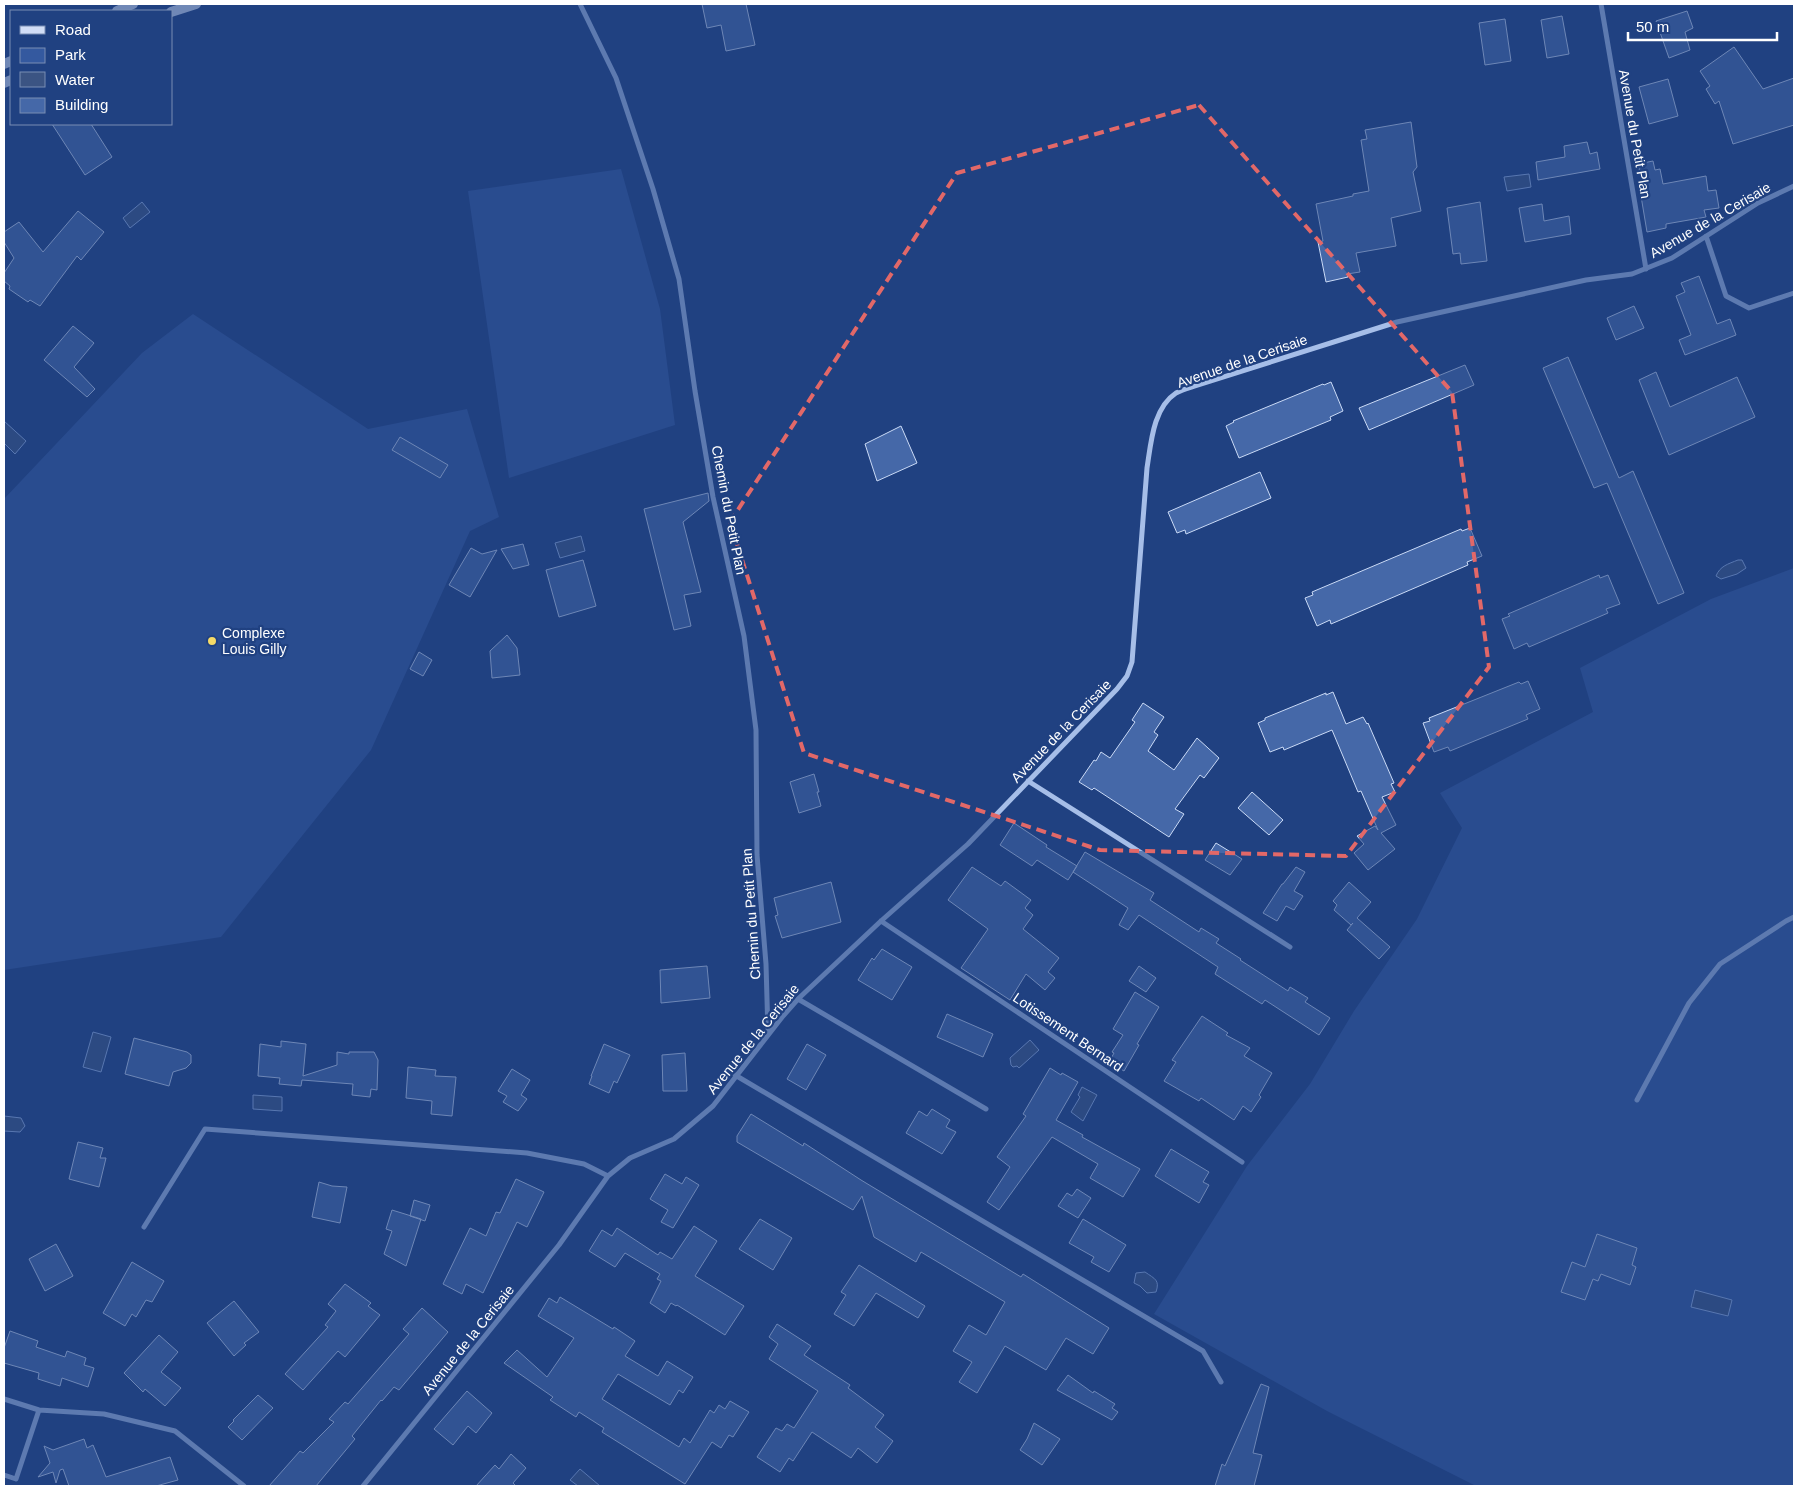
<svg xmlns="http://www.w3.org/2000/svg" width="1798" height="1490" viewBox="0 0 1798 1490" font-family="Helvetica,sans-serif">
<rect width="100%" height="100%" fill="#204181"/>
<!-- green -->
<path fill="#34599f" d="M 621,169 L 660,309 L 675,425 L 509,478 L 468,191 Z
M 193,314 L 368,429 L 467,409 L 499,517 L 470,531 L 371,750 L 221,937 L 4,970 L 4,499 L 142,353 Z
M 1794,568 L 1794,1486 L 1476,1486 L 1327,1411 L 1154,1314 L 1247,1166 L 1310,1084 L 1354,1011 L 1417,919 L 1462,828 L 1440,793 L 1593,712 L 1580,668 L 1711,599 Z"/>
<!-- water -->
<path fill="#3b5483" stroke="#9ab7e9" d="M 1529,174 L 1531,187 L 1507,191 L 1504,177 Z
M 142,202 L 150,212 L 130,228 L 123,218 Z
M 4,421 L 26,441 L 15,454 L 4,443 Z
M 581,536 L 585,551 L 560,558 L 555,543 Z
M 1738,560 L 1742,560 L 1746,568 L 1737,574 L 1721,579 L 1716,576 C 1720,566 1728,564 1738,560 Z
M 93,1032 L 111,1037 L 101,1072 L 83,1067 Z
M 1030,1040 L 1039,1050 L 1019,1068 L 1017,1066 L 1013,1067 L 1011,1065 L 1010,1058 Z
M 1082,1087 L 1097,1095 L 1083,1121 L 1071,1112 L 1080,1097 L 1078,1095 Z
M 253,1095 L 282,1097 L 282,1111 L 253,1109 Z
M 4,1116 L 21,1118 L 25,1126 L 20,1132 L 4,1131 Z
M 1145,1272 C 1155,1279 1160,1280 1156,1292 L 1147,1293 L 1140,1286 L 1134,1283 L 1136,1273 Z
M 1695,1290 L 1732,1300 L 1728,1316 L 1691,1307 Z
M 580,1469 L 600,1486 L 578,1486 L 570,1480 Z"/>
<!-- building -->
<path fill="#4568a8" stroke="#cadaf6" d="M 702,4 L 746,4 L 755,45 L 726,51 L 721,25 L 707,28 Z
M 1687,11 L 1693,28 L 1685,32 L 1690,50 L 1669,58 L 1656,21 Z
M 1562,16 L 1569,54 L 1547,58 L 1541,20 Z
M 1505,19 L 1511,61 L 1485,65 L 1479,23 Z
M 1734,47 L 1763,89 L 1794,78 L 1794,125 L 1733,144 L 1719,101 L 1715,104 L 1706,89 L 1710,86 L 1700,71 Z
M 1668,79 L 1678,116 L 1649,124 L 1639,87 Z
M 1411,122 L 1417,167 L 1413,172 L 1421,211 L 1391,218 L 1396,246 L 1356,253 L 1360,272 L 1347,274 L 1348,277 L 1326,282 L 1318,242 L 1323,241 L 1316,204 L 1353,196 L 1353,194 L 1369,191 L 1361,140 L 1367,139 L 1365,130 Z
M 52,124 L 91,124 L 112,157 L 85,175 Z
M 1587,142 L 1590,154 L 1597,152 L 1600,169 L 1538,180 L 1536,162 L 1565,157 L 1564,146 Z
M 1653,161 L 1655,170 L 1660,169 L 1663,184 L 1706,176 L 1708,191 L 1716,190 L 1719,208 L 1704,210 L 1706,217 L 1666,224 L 1666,228 L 1647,232 L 1639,184 L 1642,182 L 1638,164 Z
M 1480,202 L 1487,261 L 1461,264 L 1460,253 L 1453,254 L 1447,208 Z
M 1542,204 L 1544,221 L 1569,216 L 1571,234 L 1525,242 L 1519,208 Z
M 78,211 L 104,232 L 81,260 L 77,256 L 40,306 L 30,300 L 28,302 L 9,289 L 10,286 L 4,281 L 4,273 L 14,258 L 4,242 L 4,232 L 19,222 L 43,252 Z
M 1699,276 L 1717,324 L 1730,319 L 1736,335 L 1685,355 L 1679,340 L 1691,335 L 1676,296 L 1685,292 L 1681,283 Z
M 1634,306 L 1644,328 L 1616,340 L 1607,318 Z
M 73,326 L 94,343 L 74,367 L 95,389 L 87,397 L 44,360 Z
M 1568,357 L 1619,478 L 1633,471 L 1684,593 L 1658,604 L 1607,483 L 1594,488 L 1543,368 Z
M 1465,365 L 1474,385 L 1369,430 L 1359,408 Z
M 1656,372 L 1670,407 L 1737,377 L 1755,417 L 1669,455 L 1639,380 Z
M 1331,382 L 1343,411 L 1330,417 L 1331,420 L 1239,458 L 1226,426 L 1234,422 L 1233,421 L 1323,384 L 1324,385 Z
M 901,426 L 917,463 L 877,481 L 865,444 Z
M 400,437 L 448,465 L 440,478 L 392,450 Z
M 1260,472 L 1271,498 L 1186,534 L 1185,530 L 1177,533 L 1168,512 Z
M 708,493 L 709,501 L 683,522 L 701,592 L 684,595 L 691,626 L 674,630 L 644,509 Z
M 1470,528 L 1482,556 L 1467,562 L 1468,565 L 1331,624 L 1330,620 L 1317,626 L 1305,598 L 1313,595 L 1312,592 L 1461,529 L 1462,531 Z
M 523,544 L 529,565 L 513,569 L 501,549 Z
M 471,548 L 482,554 L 497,550 L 470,597 L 449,585 Z
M 583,560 L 596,606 L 559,617 L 546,570 Z
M 1599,575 L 1600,578 L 1608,575 L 1620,604 L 1606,609 L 1608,613 L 1529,647 L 1527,643 L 1514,649 L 1502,619 L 1510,616 L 1508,614 Z
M 507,635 L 517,648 L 520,675 L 492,678 L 490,651 Z
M 419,652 L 432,660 L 423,676 L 410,669 Z
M 1528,681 L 1540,709 L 1526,715 L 1528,719 L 1450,751 L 1448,747 L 1434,752 L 1423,723 L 1430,721 L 1429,718 L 1519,682 L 1521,684 Z
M 1333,692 L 1346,724 L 1363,717 L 1367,724 L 1368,723 L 1394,783 L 1391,784 L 1395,792 L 1382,797 L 1396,825 L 1381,833 L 1395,849 L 1368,870 L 1354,853 L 1364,844 L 1357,836 L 1375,826 L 1378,830 L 1361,791 L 1358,792 L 1332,730 L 1284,750 L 1283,747 L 1270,752 L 1258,723 L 1265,720 L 1265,718 L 1326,693 L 1326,695 Z
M 1143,703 L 1164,717 L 1154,732 L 1158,735 L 1148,751 L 1174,770 L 1197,738 L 1219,758 L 1204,778 L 1200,775 L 1175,809 L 1184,814 L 1169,837 L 1094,788 L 1092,790 L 1079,782 L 1094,760 L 1096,761 L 1101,752 L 1110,758 L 1135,722 L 1132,720 Z
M 814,774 L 819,792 L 817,792 L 821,806 L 799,813 L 790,782 Z
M 1252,792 L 1283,820 L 1269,835 L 1238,808 Z
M 1014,823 L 1047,845 L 1046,847 L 1077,866 L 1068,880 L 1037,860 L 1032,866 L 1000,845 Z
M 1216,843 L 1242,859 L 1230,875 L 1205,860 Z
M 1085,852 L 1154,893 L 1150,900 L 1199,932 L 1201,928 L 1219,939 L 1216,943 L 1241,959 L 1240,960 L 1288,991 L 1290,987 L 1308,998 L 1305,1002 L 1330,1018 L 1319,1035 L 1265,1000 L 1262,1004 L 1215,974 L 1218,967 L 1139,915 L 1128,930 L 1119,925 L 1128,908 L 1073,872 Z
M 972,867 L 1001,886 L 1005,881 L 1031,900 L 1025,908 L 1033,915 L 1023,929 L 1059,958 L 1048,972 L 1055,978 L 1045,990 L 1026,974 L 1010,1000 L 961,968 L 988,929 L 948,900 Z
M 1296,867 L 1305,872 L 1294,891 L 1303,896 L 1294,910 L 1286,906 L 1277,921 L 1263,913 L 1282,884 L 1283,884 Z
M 831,882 L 841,922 L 782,938 L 775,916 L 778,915 L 774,898 Z
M 1349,882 L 1371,902 L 1357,918 L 1390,947 L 1379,959 L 1347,930 L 1353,923 L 1351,925 L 1334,910 L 1337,905 L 1333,901 Z
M 882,949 L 912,967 L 892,1000 L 858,980 L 872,958 L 874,960 Z
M 707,966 L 710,998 L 661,1003 L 660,970 Z
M 1139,966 L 1156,978 L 1146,992 L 1129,981 Z
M 1135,992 L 1159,1007 L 1137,1044 L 1139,1045 L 1124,1071 L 1109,1062 L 1114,1053 L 1112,1052 L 1123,1035 L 1113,1029 Z
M 947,1014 L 993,1034 L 983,1057 L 937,1037 Z
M 1202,1016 L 1228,1033 L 1226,1035 L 1250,1048 L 1244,1056 L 1272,1073 L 1259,1095 L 1261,1097 L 1251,1112 L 1243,1106 L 1234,1120 L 1201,1098 L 1199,1101 L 1164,1081 L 1176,1062 L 1172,1060 Z
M 134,1038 L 187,1052 L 191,1055 L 191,1063 L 186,1068 L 173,1072 L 169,1086 L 125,1074 Z
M 281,1041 L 306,1044 L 303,1076 L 337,1065 L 337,1052 L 349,1054 L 349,1052 L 374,1052 L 378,1060 L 377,1090 L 371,1089 L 370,1097 L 352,1095 L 353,1084 L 302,1080 L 301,1086 L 279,1084 L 280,1078 L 258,1076 L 260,1044 L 281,1047 Z
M 604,1044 L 630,1055 L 617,1083 L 614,1081 L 609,1093 L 589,1084 L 592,1076 L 591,1076 Z
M 807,1044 L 826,1055 L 806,1090 L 787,1079 Z
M 685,1053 L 687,1091 L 663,1091 L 662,1055 Z
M 408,1067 L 436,1070 L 435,1076 L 456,1077 L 452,1116 L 431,1114 L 432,1101 L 406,1098 Z
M 1050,1068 L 1061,1075 L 1062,1073 L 1078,1082 L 1056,1120 L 1083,1135 L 1082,1137 L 1140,1169 L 1123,1197 L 1090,1178 L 1098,1164 L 1052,1137 L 999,1210 L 987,1202 L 1010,1167 L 997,1157 L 1026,1116 L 1023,1114 Z
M 512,1069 L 530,1080 L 521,1095 L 527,1099 L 518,1111 L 503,1102 L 507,1096 L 498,1091 Z
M 932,1109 L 950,1120 L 946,1127 L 956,1132 L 942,1154 L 906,1133 L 919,1111 L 927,1116 Z
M 751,1114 L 803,1146 L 804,1143 L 861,1180 L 1021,1277 L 1023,1274 L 1109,1328 L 1093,1354 L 1066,1338 L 1046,1370 L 1005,1346 L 977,1393 L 959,1382 L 972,1362 L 953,1351 L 969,1325 L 986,1335 L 1005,1302 L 921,1252 L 916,1262 L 874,1237 L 862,1196 L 853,1210 L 737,1142 L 737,1136 Z
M 78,1142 L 103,1148 L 100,1158 L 106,1158 L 99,1187 L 69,1179 Z
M 1171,1149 L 1209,1172 L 1203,1182 L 1209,1185 L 1199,1203 L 1155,1176 Z
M 665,1174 L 682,1184 L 686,1177 L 699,1185 L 673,1228 L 661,1222 L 668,1210 L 650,1199 Z
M 516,1179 L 544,1192 L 527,1227 L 517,1222 L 483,1293 L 466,1284 L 462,1294 L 443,1284 L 470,1228 L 486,1236 L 496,1212 L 500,1213 Z
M 319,1182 L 332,1186 L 347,1187 L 340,1223 L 312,1217 Z
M 1077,1189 L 1091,1198 L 1078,1218 L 1058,1206 L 1067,1193 L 1072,1196 Z
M 414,1200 L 430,1205 L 425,1221 L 410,1216 Z
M 392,1210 L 421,1219 L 406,1266 L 384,1254 L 392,1231 L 386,1229 Z
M 760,1219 L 792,1238 L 773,1270 L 739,1249 Z
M 1083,1219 L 1126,1245 L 1109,1272 L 1091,1262 L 1094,1257 L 1069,1243 Z
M 694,1226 L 717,1241 L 695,1276 L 744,1306 L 725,1335 L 677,1305 L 676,1306 L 671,1303 L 665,1313 L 650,1303 L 661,1281 L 657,1279 L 660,1274 L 625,1253 L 615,1267 L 589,1251 L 602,1230 L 612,1236 L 617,1228 L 658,1255 L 660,1252 L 672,1259 Z
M 1597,1234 L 1637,1248 L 1632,1265 L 1636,1267 L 1630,1285 L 1601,1274 L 1598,1281 L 1593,1279 L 1585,1300 L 1561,1292 L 1572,1262 L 1585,1267 Z
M 56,1244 L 73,1276 L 45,1291 L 29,1259 Z
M 132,1262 L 164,1281 L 152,1302 L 146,1300 L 136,1317 L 132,1314 L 125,1326 L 103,1313 Z
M 859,1265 L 925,1306 L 918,1318 L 876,1293 L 854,1326 L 834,1314 L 846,1295 L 841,1292 Z
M 345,1284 L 371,1303 L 368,1306 L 380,1315 L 345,1357 L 338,1351 L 303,1390 L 285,1374 L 328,1327 L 325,1325 L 336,1311 L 328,1304 Z
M 560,1297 L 613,1329 L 614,1327 L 635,1341 L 625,1356 L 658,1376 L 667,1361 L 693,1377 L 683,1393 L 679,1390 L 670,1405 L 618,1374 L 602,1399 L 679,1447 L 684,1438 L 690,1443 L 710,1410 L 714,1413 L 719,1405 L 725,1409 L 730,1401 L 749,1412 L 733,1437 L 729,1435 L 721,1448 L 712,1442 L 685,1484 L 602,1432 L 604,1428 L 579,1412 L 576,1417 L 550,1400 L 553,1397 L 504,1363 L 517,1350 L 547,1377 L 574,1338 L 538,1316 L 549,1298 L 557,1303 Z
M 234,1301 L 259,1332 L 244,1343 L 246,1345 L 234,1356 L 207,1323 Z
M 422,1308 L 448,1332 L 399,1390 L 394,1387 L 382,1401 L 381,1400 L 352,1436 L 355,1439 L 316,1486 L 269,1486 L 300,1451 L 303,1453 L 334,1422 L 329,1419 L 345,1402 L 348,1404 L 409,1334 L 403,1329 Z
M 777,1324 L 811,1346 L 804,1355 L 850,1385 L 848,1388 L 884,1415 L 875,1427 L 893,1441 L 877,1463 L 858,1448 L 851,1458 L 812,1432 L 793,1461 L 789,1458 L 780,1472 L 757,1457 L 776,1428 L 782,1431 L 787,1424 L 794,1428 L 818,1391 L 769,1359 L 778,1344 L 769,1337 Z
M 10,1331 L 38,1341 L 36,1347 L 65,1357 L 67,1351 L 86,1358 L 84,1365 L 94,1368 L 88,1387 L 62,1378 L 60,1386 L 38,1379 L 39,1373 L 4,1363 L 4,1348 Z
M 159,1335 L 178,1352 L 161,1372 L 181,1388 L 165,1406 L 145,1389 L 143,1392 L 124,1373 Z
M 1068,1375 L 1093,1393 L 1094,1391 L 1115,1404 L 1112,1408 L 1118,1412 L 1112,1420 L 1057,1390 Z
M 1261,1384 L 1269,1387 L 1253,1453 L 1262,1455 L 1254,1486 L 1215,1486 L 1222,1464 L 1225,1466 Z
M 467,1391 L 492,1413 L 476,1433 L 468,1426 L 453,1445 L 434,1429 Z
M 258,1395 L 273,1408 L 242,1440 L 228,1427 L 234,1421 L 233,1420 Z
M 1034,1423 L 1060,1439 L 1042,1465 L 1020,1450 L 1027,1439 Z
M 84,1439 L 87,1448 L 93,1445 L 106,1477 L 170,1457 L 178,1480 L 156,1486 L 69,1486 L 63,1469 L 60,1470 L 56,1483 L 53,1472 L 38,1477 L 50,1463 L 44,1446 L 53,1450 Z
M 511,1454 L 526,1468 L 513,1483 L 516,1486 L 476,1486 L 495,1465 L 499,1469 Z"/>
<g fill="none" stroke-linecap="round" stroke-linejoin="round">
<!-- street -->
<path stroke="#a6bee8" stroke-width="5" d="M 580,4 L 616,78 L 653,189 L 679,279 L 695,391 L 713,497 L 744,636 L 756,730 L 757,855 L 766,964 L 768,1034
M 1601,4 L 1646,269
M 1706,236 L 1726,296 L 1749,308 L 1794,293
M 1028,781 L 1290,947
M 881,921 L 1242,1162
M 798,999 L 986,1109
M 735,1075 L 1203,1351 L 1221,1382
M 1637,1100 L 1689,1003 L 1720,964 L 1786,921 L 1794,917
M 144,1227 L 205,1129 L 527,1153 L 584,1164 L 608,1176
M 4,1399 L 39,1410 L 104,1414 L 175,1431 L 244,1486
M 4,1475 L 16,1479 L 39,1410
M 363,1486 L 559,1245 L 608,1176 L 630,1158 L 674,1139 L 713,1106 L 783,1016 L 798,999 L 881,921 L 968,844 L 1117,689 L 1127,676 L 1132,662 L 1147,468 C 1151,443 1153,408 1176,393 C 1182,390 1189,388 1195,386 L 1397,322 L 1586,280 L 1632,274 L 1672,258 L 1758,203 L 1794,186"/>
<!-- secondary -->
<path stroke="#d1ddf6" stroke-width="10" d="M 117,11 L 133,4
M 171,12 L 196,4
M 4,64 L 11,61
M 4,83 L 11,80"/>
</g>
<!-- marked area -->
<path d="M0 0H1798V1490H0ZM 1199,105 L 1452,392 L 1489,667 L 1346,856 L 1100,850 L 804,753 L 730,522 L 957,173 Z" fill="#204181" fill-opacity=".55" fill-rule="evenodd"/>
<path fill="none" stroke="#e26868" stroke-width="4" stroke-dasharray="10 6" stroke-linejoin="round" d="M 1199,105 L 1452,392 L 1489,667 L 1346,856 L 1100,850 L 804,753 L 730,522 L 957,173 Z"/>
<!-- markers -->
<circle fill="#f5da67" stroke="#204181" stroke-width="2" cx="212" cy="641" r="5"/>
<g text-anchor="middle" stroke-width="4.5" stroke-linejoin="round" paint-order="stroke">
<!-- street labels -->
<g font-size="14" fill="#fff" stroke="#204181">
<text transform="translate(1635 134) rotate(80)" y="5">Avenue du Petit Plan</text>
<text transform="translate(1710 220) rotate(-30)" y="5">Avenue de la Cerisaie</text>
<text transform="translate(1242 361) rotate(-19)" y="5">Avenue de la Cerisaie</text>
<text transform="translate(729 510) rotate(79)" y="5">Chemin du Petit Plan</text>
<text transform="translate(1061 731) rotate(-46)" y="5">Avenue de la Cerisaie</text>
<text transform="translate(751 914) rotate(-94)" y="5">Chemin du Petit Plan</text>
<text transform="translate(1068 1032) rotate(34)" y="5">Lotissement Bernard</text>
<text transform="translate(753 1039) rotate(-51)" y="5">Avenue de la Cerisaie</text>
<text transform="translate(468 1340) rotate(-51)" y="5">Avenue de la Cerisaie</text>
</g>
<!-- poi labels -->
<g font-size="14" fill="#fff" stroke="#204181" text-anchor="start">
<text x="222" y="638">Complexe<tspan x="222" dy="16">Louis Gilly</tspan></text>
</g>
</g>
<!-- border -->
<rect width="1798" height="1490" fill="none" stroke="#ffffff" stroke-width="10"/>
<!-- legend -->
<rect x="10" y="10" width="162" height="115" fill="#204181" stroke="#798db3"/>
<rect x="20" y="26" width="25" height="8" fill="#d1ddf6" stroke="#798db3"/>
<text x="55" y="35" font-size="15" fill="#ffffff">Road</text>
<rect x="20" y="48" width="25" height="15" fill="#34599f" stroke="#798db3"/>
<text x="55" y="60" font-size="15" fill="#ffffff">Park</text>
<rect x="20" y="72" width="25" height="15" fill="#3b5483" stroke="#798db3"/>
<text x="55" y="85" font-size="15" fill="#ffffff">Water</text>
<rect x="20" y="98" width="25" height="15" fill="#4568a8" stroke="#798db3"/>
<text x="55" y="110" font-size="15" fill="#ffffff">Building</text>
<!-- scale -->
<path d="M1628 32v8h149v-8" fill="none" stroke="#ffffff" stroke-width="2.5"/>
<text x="1636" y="32" font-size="15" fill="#ffffff" stroke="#204181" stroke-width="4" paint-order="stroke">50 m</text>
</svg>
